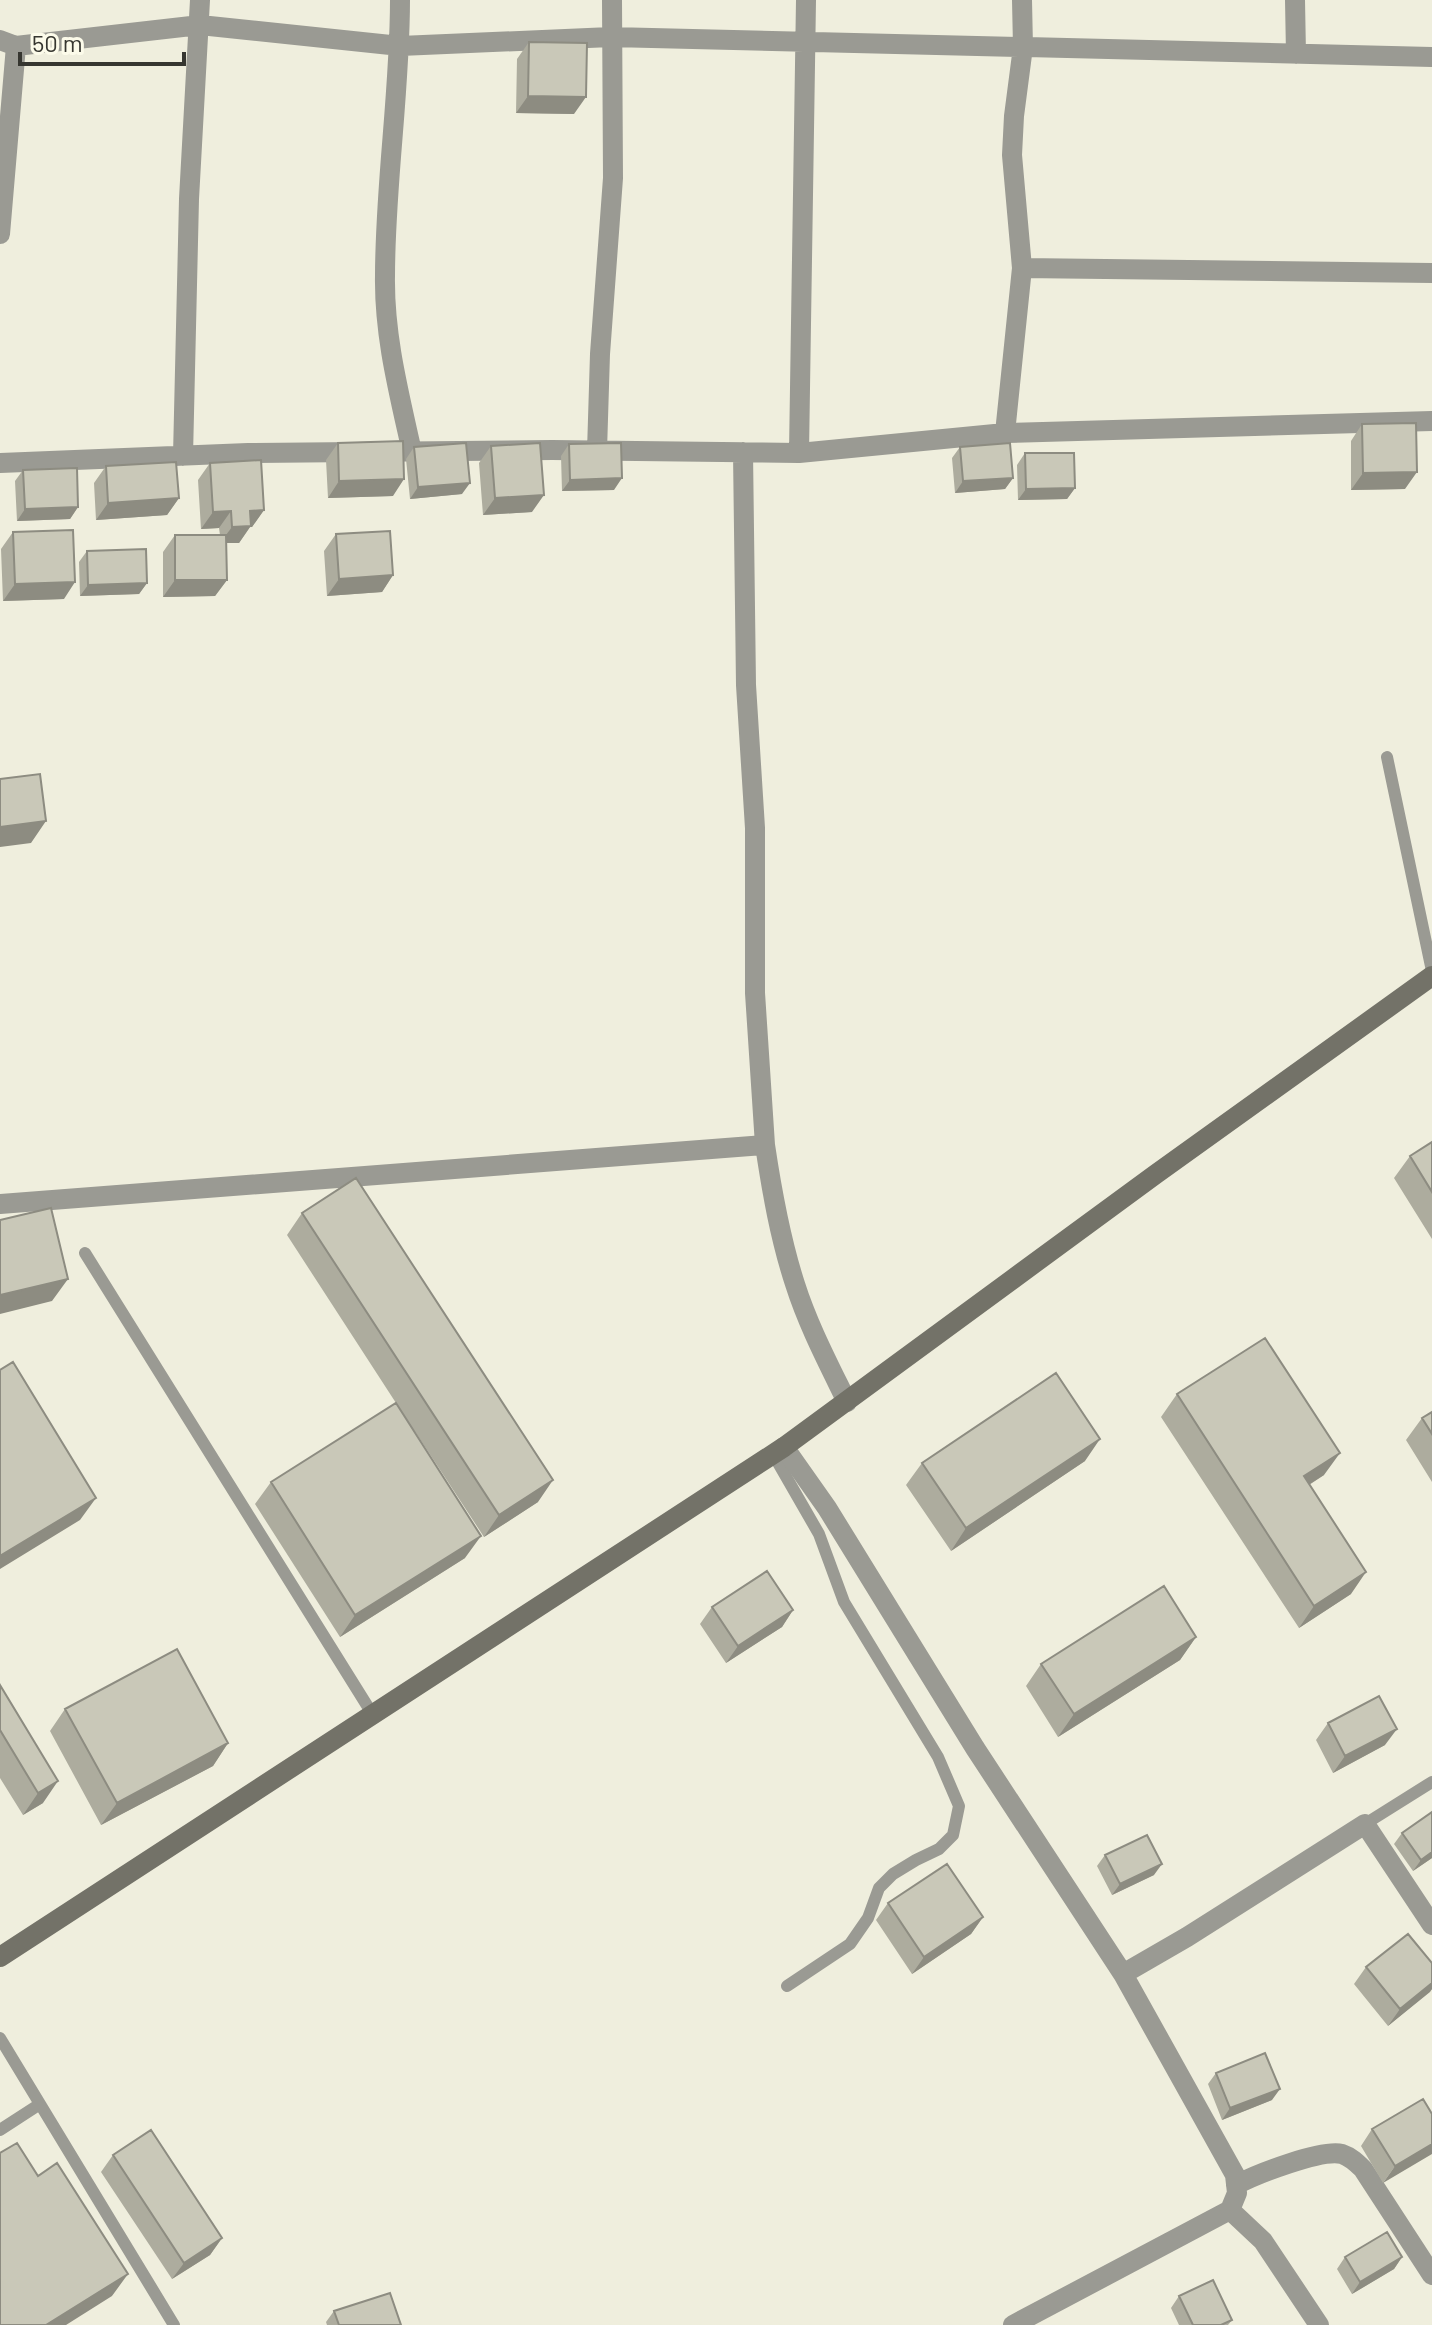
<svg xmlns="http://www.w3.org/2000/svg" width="1432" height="2325" viewBox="0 0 1432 2325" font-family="Barlow,sans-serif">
<rect width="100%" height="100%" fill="#efeedd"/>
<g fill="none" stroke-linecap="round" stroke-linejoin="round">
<!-- lane -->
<path stroke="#9a9a93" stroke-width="12" d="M 1387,757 L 1432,971
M 85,1253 L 373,1715
M 773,1454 L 819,1534 L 844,1602 L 938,1757 L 959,1806 L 953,1835 L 939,1849 L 916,1860 L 893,1874 L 879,1888 L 868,1918 L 850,1944 L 787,1986
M 1365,1824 L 1432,1782
M 0,2038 L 174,2325
M 0,2130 L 40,2104"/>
<!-- street -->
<path stroke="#9a9a93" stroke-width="20" d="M 400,0 C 400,92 385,184 385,276 C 384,336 399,393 412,452
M 1295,0 L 1296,54
M 0,40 L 16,46 L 200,25 L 400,46 L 611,37 L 1432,57
M 0,234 L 16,46
M 1022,268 L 1432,273
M 1005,433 L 1022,268 L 1012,155 L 1014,116 L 1023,47 L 1022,0
M 597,451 L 600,354 L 613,178 L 612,0
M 799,453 L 806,0
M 183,456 L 189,199 L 200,0
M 0,463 L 248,453 L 552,450 L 799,453 L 1005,433 L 1432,421
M 765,1145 C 772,1192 780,1238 795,1284 C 808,1325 828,1363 847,1402
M 0,1204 L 765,1145 L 755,993 L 755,828 L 746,685 L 743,452
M 784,1447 L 827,1508 L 975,1748 L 1123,1974 L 1235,2175 L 1237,2193 L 1230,2210 L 1013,2325
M 1123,1974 L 1187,1937 L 1365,1824 L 1432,1925
M 1236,2185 C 1257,2174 1321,2149 1342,2154 C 1351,2157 1357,2163 1363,2169 L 1432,2275
M 1230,2210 L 1263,2241 L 1319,2325"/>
<!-- secondary -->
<path stroke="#737268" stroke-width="20" d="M 0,1957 L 784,1447 L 1156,1174 L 1432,976"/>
</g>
<!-- wall -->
<path fill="#adac9e" d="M 529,42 L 574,114 L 516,113 L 517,59 Z
M 1362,424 L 1405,489 L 1351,490 L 1351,441 Z
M 338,443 L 393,496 L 328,498 L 326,460 Z
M 569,444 L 614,490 L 562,491 L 561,456 Z
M 491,446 L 532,512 L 483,515 L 479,463 Z
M 414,447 L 462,494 L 410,499 L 406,459 Z
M 960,447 L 1013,478 L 1005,489 L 955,493 L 952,458 Z
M 1025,453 L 1075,488 L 1067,499 L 1018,500 L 1017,465 Z
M 210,463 L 264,510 L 252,527 L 250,527 L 239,543 L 226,543 L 227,580 L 215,596 L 163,597 L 163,552 L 175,535 L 220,535 L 219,528 L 201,529 L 198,480 Z
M 106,466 L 179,498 L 167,515 L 96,520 L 94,483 Z
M 23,470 L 78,507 L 70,519 L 17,521 L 15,481 Z
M 13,532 L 64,599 L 3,601 L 1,549 Z
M 336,534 L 393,575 L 382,592 L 327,596 L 324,551 Z
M 87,551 L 147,583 L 139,594 L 80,596 L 79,562 Z
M 1432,1142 L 1432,1239 L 1394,1178 L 1410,1156 Z
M 302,1213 L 538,1502 L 484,1537 L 414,1430 L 465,1558 L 340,1637 L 255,1504 L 271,1482 L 396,1403 L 287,1235 Z
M 1177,1394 L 1324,1475 L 1309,1485 L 1351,1594 L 1299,1628 L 1161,1417 Z
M 1432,1412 L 1432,1482 L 1406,1440 L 1422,1418 Z
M 1085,1461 L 951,1551 L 906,1485 L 922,1463 Z
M 712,1607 L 793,1610 L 782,1627 L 726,1663 L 700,1624 Z
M 1196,1637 L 1180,1660 L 1058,1737 L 1026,1686 L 1041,1664 Z
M 0,1685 L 43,1803 L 23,1815 L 0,1778 Z
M 65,1709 L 228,1743 L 213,1766 L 101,1825 L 50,1731 Z
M 1328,1723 L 1385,1745 L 1333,1773 L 1316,1740 Z
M 1402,1833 L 1432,1858 L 1413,1871 L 1394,1844 Z
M 1105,1855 L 1154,1875 L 1112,1895 L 1097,1866 Z
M 888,1903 L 983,1917 L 971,1934 L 912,1974 L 876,1920 Z
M 1432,1963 L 1432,1989 L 1388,2026 L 1354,1984 L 1366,1967 Z
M 1216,2073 L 1272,2100 L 1222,2120 L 1208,2084 Z
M 1432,2114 L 1383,2183 L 1361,2146 L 1372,2129 Z
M 113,2155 L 222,2238 L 210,2255 L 172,2279 L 101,2172 Z
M 1345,2257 L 1402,2257 L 1394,2269 L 1352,2294 L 1337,2269 Z
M 1179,2296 L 1232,2320 L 1228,2325 L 1179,2325 L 1171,2308 Z
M 334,2311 L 401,2325 L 327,2325 L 326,2322 Z"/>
<!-- shaded-wall -->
<path fill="#8d8c81" d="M 528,96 L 586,97 L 574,114 L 516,113 Z
M 1417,472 L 1405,489 L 1351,490 L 1363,473 Z
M 622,478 L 614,490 L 562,491 L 570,480 Z
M 1013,478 L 1005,489 L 955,493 L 963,481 Z
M 404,479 L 393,496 L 328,498 L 339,481 Z
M 470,483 L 462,494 L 410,499 L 418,487 Z
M 1075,488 L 1067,499 L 1018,500 L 1026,489 Z
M 544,495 L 532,512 L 483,515 L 495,498 Z
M 179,498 L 167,515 L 96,520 L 108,503 Z
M 78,507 L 70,519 L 17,521 L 25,509 Z
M 264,510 L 252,527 L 250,527 L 239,543 L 220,543 L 232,527 L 250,511 Z
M 231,511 L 219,528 L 201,529 L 213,512 Z
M 393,575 L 382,592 L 327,596 L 339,579 Z
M 175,580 L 227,580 L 215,596 L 163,597 Z
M 75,582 L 64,599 L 3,601 L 15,584 Z
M 147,583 L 139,594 L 80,596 L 88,585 Z
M 46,821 L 31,843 L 0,847 L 0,827 Z
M 68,1279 L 52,1301 L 0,1314 L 0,1295 Z
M 1100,1439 L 1085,1461 L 951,1551 L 966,1528 Z
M 1340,1453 L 1324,1475 L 1288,1498 L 1304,1476 Z
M 553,1480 L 538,1502 L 484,1537 L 499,1515 Z
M 96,1498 L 80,1520 L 0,1569 L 0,1556 Z
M 481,1536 L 465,1558 L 340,1637 L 355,1615 Z
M 1366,1572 L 1351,1594 L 1299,1628 L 1314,1606 Z
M 793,1610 L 782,1627 L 726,1663 L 738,1646 Z
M 1196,1637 L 1180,1660 L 1058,1737 L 1074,1714 Z
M 1397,1729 L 1385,1745 L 1333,1773 L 1345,1756 Z
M 228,1743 L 213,1766 L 101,1825 L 117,1803 Z
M 58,1781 L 43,1803 L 23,1815 L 38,1793 Z
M 1432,1852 L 1432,1858 L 1413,1871 L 1421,1860 Z
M 1162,1864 L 1154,1875 L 1112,1895 L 1120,1884 Z
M 983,1917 L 971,1934 L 912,1974 L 924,1957 Z
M 1432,1983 L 1432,1989 L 1430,1992 L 1388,2026 L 1400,2009 Z
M 1280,2089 L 1272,2100 L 1222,2120 L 1230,2108 Z
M 1432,2144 L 1432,2154 L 1383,2183 L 1395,2166 Z
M 222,2238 L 210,2255 L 172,2279 L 184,2263 Z
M 1402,2257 L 1394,2269 L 1352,2294 L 1360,2282 Z
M 128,2274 L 112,2296 L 66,2325 L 46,2325 Z"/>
<!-- building -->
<path fill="#c9c8b8" stroke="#8d8c81" stroke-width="2" d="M 529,42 L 587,43 L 586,97 L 528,96 Z
M 1416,423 L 1417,472 L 1363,473 L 1362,424 Z
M 403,441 L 404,479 L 339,481 L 338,443 Z
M 466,443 L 470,483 L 418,487 L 414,447 Z
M 540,443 L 544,495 L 495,498 L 491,446 Z
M 621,443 L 622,478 L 570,480 L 569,444 Z
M 1010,443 L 1013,478 L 963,481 L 960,447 Z
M 1025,453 L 1074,453 L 1075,488 L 1026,489 Z
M 261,460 L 264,510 L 250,511 L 251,526 L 232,527 L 231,511 L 213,512 L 210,463 Z
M 176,462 L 179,498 L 108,503 L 106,466 Z
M 77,468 L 78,507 L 25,509 L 23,470 Z
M 73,530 L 75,582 L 15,584 L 13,532 Z
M 390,531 L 393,575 L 339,579 L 336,534 Z
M 175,535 L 226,535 L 227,580 L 175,580 Z
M 146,549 L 147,583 L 88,585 L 87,551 Z
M 40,774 L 46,821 L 0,827 L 0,779 Z
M 1432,1142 L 1432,1192 L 1410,1156 Z
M 356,1178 L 553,1480 L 499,1515 L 302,1213 Z
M 51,1208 L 68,1279 L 0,1295 L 0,1220 Z
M 1265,1338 L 1340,1453 L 1304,1476 L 1366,1572 L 1314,1606 L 1177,1394 Z
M 13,1362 L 96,1498 L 0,1556 L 0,1370 Z
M 1056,1373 L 1100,1439 L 966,1528 L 922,1463 Z
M 396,1403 L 481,1536 L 355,1615 L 271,1482 Z
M 1432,1412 L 1432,1434 L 1422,1418 Z
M 767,1571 L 793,1610 L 738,1646 L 712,1607 Z
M 1164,1586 L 1196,1637 L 1074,1714 L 1041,1664 Z
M 177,1649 L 228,1743 L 117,1803 L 65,1709 Z
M 0,1685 L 58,1781 L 38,1793 L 0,1730 Z
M 1379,1696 L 1397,1729 L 1345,1756 L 1328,1723 Z
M 1432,1812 L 1432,1852 L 1421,1860 L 1402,1833 Z
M 1147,1835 L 1162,1864 L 1120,1884 L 1105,1855 Z
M 947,1864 L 983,1917 L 924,1957 L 888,1903 Z
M 1408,1934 L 1432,1963 L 1432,1983 L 1400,2009 L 1366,1967 Z
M 1265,2053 L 1280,2089 L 1230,2108 L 1216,2073 Z
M 1423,2099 L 1432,2114 L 1432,2144 L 1395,2166 L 1372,2129 Z
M 151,2130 L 222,2238 L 184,2263 L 113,2155 Z
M 17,2143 L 38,2176 L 57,2163 L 128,2274 L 46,2325 L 0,2325 L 0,2153 Z
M 1387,2232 L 1402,2257 L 1360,2282 L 1345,2257 Z
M 1213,2280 L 1232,2320 L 1221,2325 L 1193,2325 L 1179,2296 Z
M 390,2293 L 401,2325 L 339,2325 L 334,2311 Z"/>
<!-- scale -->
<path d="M20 52v12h164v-12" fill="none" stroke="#363630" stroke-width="4"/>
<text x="32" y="52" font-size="24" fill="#363630" stroke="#fcfbea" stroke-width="6" paint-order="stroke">50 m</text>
</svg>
